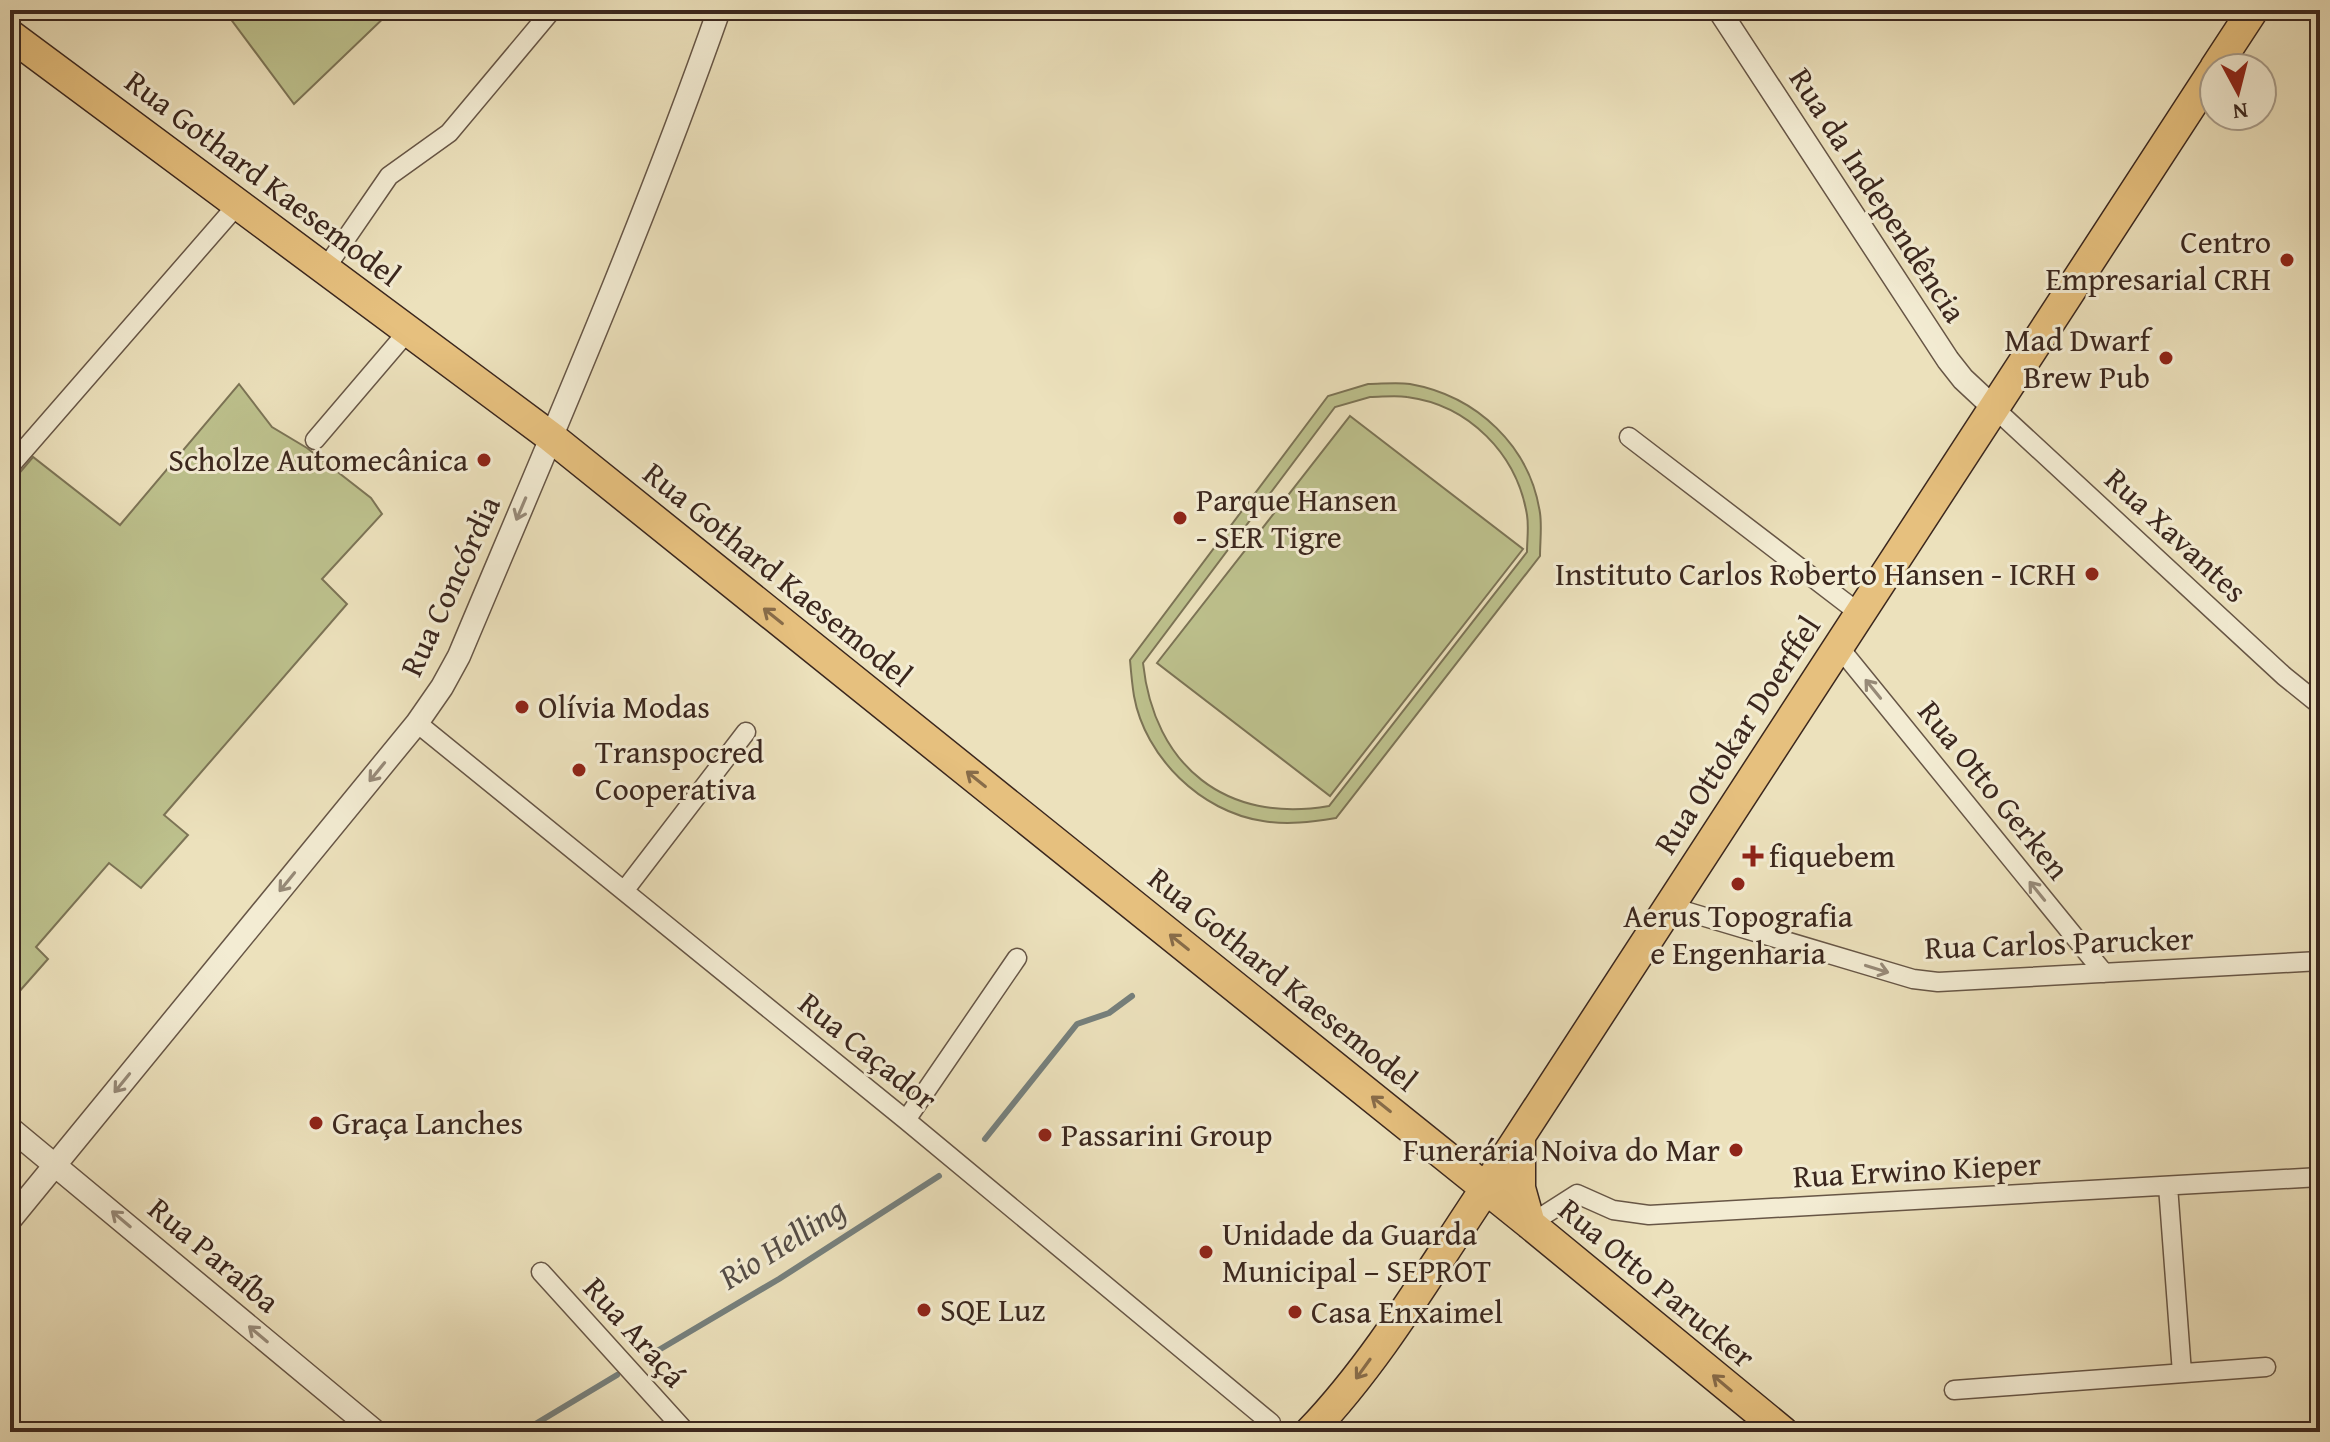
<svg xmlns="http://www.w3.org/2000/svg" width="2330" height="1442" viewBox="0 0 2330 1442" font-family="'Gentium Book Plus',serif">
<rect width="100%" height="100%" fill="#ece1bc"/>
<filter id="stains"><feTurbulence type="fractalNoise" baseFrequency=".0025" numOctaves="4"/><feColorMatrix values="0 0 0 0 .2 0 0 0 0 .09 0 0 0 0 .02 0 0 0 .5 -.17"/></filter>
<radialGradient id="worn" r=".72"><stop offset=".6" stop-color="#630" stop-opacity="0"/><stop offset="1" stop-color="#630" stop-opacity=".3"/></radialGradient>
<!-- green -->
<path fill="#bdc18d" stroke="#7c7456" stroke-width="2" fill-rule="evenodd" d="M 224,10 L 392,10 L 294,104 Z
M 239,384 L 272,427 L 307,448 L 371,498 L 382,514 L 322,579 L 347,604 L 164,815 L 188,835 L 141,888 L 109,863 L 36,947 L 48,959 L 10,1002 L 10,484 L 33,457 L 120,525 Z
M 1368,384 C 1381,384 1397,382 1410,384 C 1477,396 1530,446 1540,513 C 1542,527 1540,542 1540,556 L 1336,818 C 1311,822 1288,825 1263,821 C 1201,812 1145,757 1134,696 C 1132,684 1131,672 1130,660 L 1328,396 ZM 1370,397 C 1382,397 1395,395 1407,397 C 1469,405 1517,454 1527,515 C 1529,527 1527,540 1527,552 L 1329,806 C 1226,824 1154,766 1143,663 L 1335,407 Z
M 1350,416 L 1523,549 L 1330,796 L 1157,663 Z"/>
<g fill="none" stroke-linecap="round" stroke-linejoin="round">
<!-- stream -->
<path stroke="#76807d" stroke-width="6" d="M 985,1139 L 1077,1024 L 1109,1013 L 1132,996
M 652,1354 L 779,1279 L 939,1176
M 522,1432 L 617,1375"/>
<defs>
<path id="minor" d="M 325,269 L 389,176 L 449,133 L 552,10
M 1993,407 L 2284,676 L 2320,705
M 1629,437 L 1859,613
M 315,440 L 408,331
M 10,466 L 238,204
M 1838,646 L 2104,973
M 417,723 L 906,1120 L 1271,1423 L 1272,1432
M 624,891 L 746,732
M 1668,906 L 1913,979 L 1938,982 L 2320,961
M 906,1120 L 1017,958
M 2168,1186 L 2182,1373
M 1530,1224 L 1577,1194 L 1613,1210 L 1649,1215 L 2320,1177
M 541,1272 L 686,1432
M 1954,1390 L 2266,1367"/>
<path id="tertiary" d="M 1719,10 L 1948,360 L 1963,379 L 1993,407
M 10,1128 L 376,1432
M 10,1220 L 417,723 L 442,687 L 459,656 C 549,442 642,229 719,10"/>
<path id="primary" d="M 10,35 L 551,437 L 1530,1224 L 1783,1432
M 2215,68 L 2253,10
M 1520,1136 L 1520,1188 L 1530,1224
M 1310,1432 C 1379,1360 1430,1271 1486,1188 L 2214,70"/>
</defs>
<!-- minor casing -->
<use href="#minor" stroke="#675646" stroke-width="21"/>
<!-- tertiary casing -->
<use href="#tertiary" stroke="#675646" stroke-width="25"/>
<!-- primary casing -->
<use href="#primary" stroke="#3b271e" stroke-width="33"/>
<!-- minor -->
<use href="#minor" stroke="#f3ecd3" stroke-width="18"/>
<!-- tertiary -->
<use href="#tertiary" stroke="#f3ecd3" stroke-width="22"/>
<!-- primary -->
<use href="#primary" stroke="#e6c07e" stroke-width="30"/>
</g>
<!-- one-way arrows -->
<defs><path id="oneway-shaft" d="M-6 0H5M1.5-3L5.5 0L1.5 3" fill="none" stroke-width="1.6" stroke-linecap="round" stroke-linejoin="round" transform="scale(2)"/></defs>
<g stroke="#978a78">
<use href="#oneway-shaft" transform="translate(521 509) rotate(113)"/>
<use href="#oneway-shaft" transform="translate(1873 689) rotate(-129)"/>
<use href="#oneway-shaft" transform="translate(377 772) rotate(129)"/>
<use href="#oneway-shaft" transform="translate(287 882) rotate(129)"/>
<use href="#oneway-shaft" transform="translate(2037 891) rotate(-129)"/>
<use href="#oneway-shaft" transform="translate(1877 969) rotate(17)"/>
<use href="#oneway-shaft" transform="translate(122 1083) rotate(129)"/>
<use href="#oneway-shaft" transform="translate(121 1219) rotate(-140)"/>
<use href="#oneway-shaft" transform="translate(258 1334) rotate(-140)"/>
</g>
<g stroke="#886c49">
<use href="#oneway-shaft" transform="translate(773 616) rotate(-141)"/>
<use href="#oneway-shaft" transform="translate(976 779) rotate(-141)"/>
<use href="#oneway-shaft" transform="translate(1179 942) rotate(-141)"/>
<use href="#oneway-shaft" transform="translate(1381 1104) rotate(-141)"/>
<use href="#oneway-shaft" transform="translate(1363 1369) rotate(126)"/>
<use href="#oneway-shaft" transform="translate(1722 1383) rotate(-140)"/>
</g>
<!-- markers -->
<g fill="#8f2418" stroke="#f3ecd3" stroke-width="3">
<circle cx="2287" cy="260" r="8"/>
<circle cx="2166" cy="358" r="8"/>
<circle cx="484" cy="460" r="8"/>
<circle cx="1180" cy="518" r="8"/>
<circle cx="2092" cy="574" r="8"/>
<circle cx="522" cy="707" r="8"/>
<circle cx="579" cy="770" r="8"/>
<path d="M1749 844h8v8h8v8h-8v8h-8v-8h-8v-8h8z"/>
<circle cx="1738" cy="884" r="8"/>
<circle cx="316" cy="1123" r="8"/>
<circle cx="1045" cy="1135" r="8"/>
<circle cx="1736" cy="1150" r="8"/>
<circle cx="1206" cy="1252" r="8"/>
<circle cx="924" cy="1310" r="8"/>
<circle cx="1295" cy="1312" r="8"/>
</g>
<g text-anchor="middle" stroke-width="6" stroke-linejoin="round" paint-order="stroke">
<!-- street labels -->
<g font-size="32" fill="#3b271e" stroke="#f3ecd3">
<text transform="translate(263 178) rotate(37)" y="11">Rua Gothard Kaesemodel</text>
<text transform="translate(1878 195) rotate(57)" y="11">Rua da Independência</text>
<text transform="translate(2176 535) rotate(43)" y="11">Rua Xavantes</text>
<text transform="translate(778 574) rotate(39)" y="11">Rua Gothard Kaesemodel</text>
<text transform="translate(450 586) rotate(-65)" y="11">Rua Concórdia</text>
<text transform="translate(1737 735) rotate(-57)" y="11">Rua Ottokar Doerffel</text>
<text transform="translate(1994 790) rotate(51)" y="11">Rua Otto Gerken</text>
<text transform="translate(2059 943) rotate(-2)" y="11">Rua Carlos Parucker</text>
<text transform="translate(1283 979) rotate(39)" y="11">Rua Gothard Kaesemodel</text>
<text transform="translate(868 1051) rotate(39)" y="11">Rua Caçador</text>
<text transform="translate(1917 1170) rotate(-3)" y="11">Rua Erwino Kieper</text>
<text transform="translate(214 1255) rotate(40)" y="11">Rua Paraíba</text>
<text transform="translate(1657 1283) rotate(40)" y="11">Rua Otto Parucker</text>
<text transform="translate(635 1332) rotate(48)" y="11">Rua Araçá</text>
</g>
<!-- poi labels -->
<g font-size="32" fill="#3b271e" stroke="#f3ecd3" text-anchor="start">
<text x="2271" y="253" text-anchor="end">Centro<tspan x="2271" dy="37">Empresarial CRH</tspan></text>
<text x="2150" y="351" text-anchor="end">Mad Dwarf<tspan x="2150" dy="37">Brew Pub</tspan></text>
<text x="468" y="471" text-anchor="end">Scholze Automecânica</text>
<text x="1196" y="511">Parque Hansen<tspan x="1196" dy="37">- SER Tigre</tspan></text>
<text x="2076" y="585" text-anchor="end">Instituto Carlos Roberto Hansen - ICRH</text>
<text x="538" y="718">Olívia Modas</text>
<text x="595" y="763">Transpocred<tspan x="595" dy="37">Cooperativa</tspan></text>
<text x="1769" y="867">fiquebem</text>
<text x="1738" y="927" text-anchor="middle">Aerus Topografia<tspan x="1738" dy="37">e Engenharia</tspan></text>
<text x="332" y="1134">Graça Lanches</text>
<text x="1061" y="1146">Passarini Group</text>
<text x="1720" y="1161" text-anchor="end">Funerária Noiva do Mar</text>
<text x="1222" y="1245">Unidade da Guarda<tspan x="1222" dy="37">Municipal – SEPROT</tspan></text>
<text x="940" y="1321">SQE Luz</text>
<text x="1311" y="1323">Casa Enxaimel</text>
</g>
<!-- water labels -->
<g font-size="34" font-style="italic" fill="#544c46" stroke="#f3ecd3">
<text transform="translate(782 1243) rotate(-32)" y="12">Rio Helling</text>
</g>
</g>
<!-- margin -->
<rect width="2330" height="1442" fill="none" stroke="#ece1bc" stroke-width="40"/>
<rect x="12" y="12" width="2306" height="1418" fill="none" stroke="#3b271e" stroke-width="4"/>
<rect x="20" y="20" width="2290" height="1402" fill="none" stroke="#3b271e" stroke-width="2"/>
<!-- north arrow -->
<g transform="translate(2238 92) rotate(173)"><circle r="38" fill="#f3ecd3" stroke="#a99d8b" stroke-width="2"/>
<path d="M0-6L14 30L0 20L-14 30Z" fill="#8f2418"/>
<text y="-12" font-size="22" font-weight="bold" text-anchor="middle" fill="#3b271e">N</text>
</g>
<rect width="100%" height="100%" filter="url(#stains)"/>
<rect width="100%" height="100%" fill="url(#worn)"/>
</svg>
